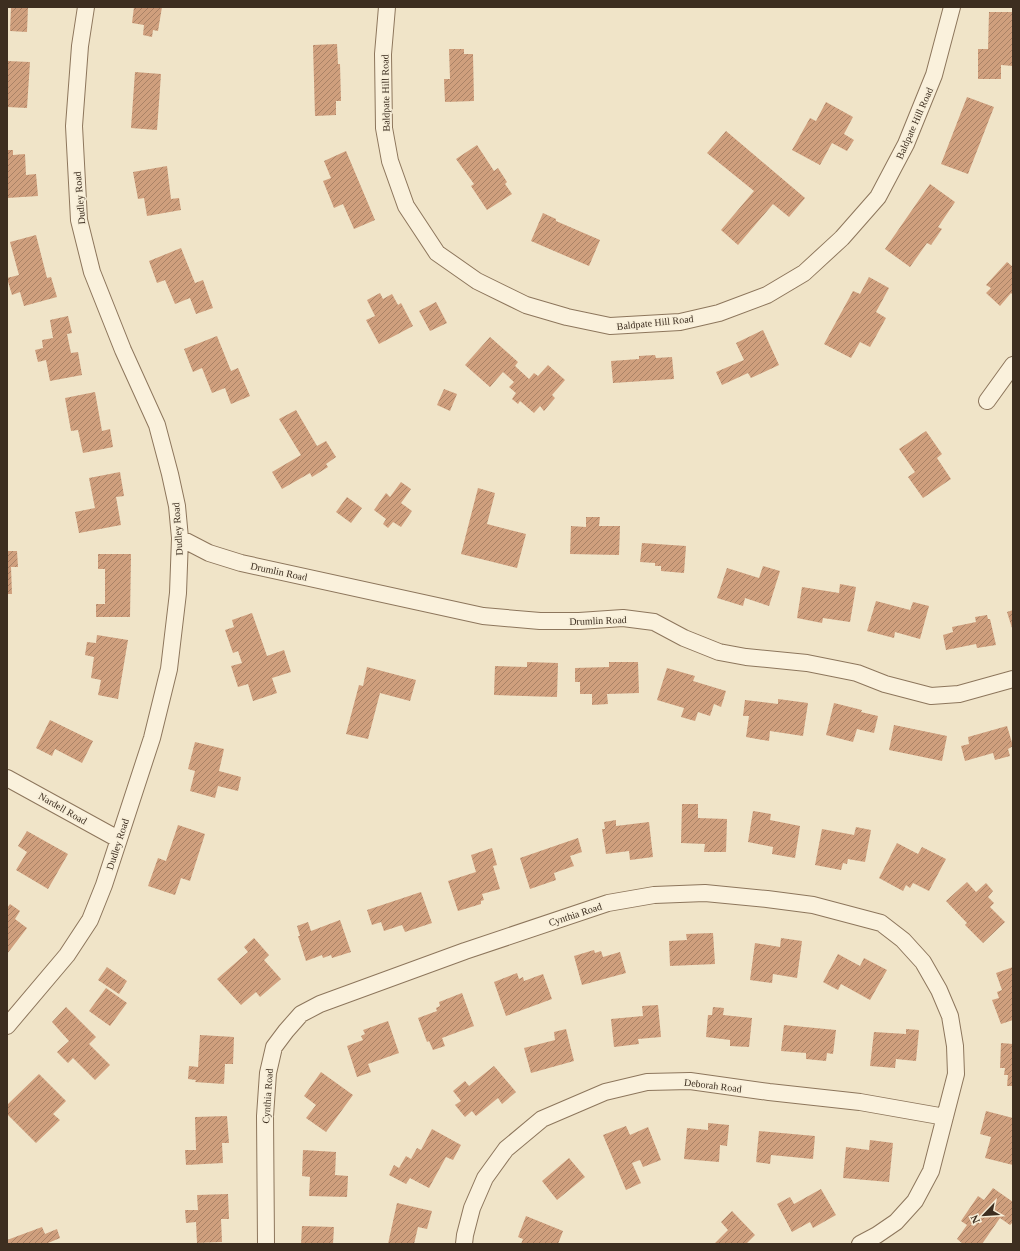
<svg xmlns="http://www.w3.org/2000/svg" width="1020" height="1251" viewBox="0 0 1020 1251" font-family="Georgia,serif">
<defs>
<pattern id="building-hatch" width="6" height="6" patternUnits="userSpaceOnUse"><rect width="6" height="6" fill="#cf9f7d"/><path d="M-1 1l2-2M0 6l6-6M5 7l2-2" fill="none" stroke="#a98266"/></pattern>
</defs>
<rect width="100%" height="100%" fill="#f0e4c8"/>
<!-- building -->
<path fill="url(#building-hatch)" d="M 11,7 L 28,7 L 27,32 L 10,31 Z
M 134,7 L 162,7 L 158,31 L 153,30 L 152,37 L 143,35 L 144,25 L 132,23 Z
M 989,12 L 1013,12 L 1013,66 L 1001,65 L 1001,79 L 978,79 L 978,49 L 988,49 Z
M 337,44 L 338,64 L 340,64 L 341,101 L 336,101 L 336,115 L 315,116 L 313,45 Z
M 449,49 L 464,49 L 464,54 L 473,54 L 474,101 L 445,102 L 444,79 L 450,79 Z
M 7,61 L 30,62 L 27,108 L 7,107 Z
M 135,72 L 161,74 L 157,130 L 131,128 Z
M 967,97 L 994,107 L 968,174 L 941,164 Z
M 826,102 L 853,117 L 844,134 L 854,140 L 847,151 L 832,143 L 820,165 L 792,150 L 810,118 L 816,121 Z
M 726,131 L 805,198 L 789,217 L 773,204 L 738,245 L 721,230 L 754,191 L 707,153 Z
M 477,145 L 494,171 L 498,168 L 507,182 L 505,184 L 512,194 L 487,210 L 471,186 L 474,184 L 456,159 Z
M 7,150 L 13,150 L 13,155 L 25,154 L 26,175 L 36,174 L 38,196 L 7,198 Z
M 346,151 L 375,220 L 354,229 L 343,204 L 334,208 L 323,181 L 331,178 L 324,161 Z
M 167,166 L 171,199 L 179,198 L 181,210 L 147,216 L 144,198 L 138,199 L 133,172 Z
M 930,184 L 955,202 L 938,227 L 942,229 L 931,245 L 927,243 L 910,267 L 885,249 Z
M 543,213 L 556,219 L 556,221 L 600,240 L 589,266 L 531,241 Z
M 36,235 L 47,278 L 51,277 L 57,297 L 24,306 L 20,292 L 12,295 L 7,278 L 19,275 L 10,242 Z
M 181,248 L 195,283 L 203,280 L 213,308 L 196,314 L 190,298 L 175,304 L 165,280 L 157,283 L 149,261 Z
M 1007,262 L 1013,267 L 1013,295 L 1011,293 L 1000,306 L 986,293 L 991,288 L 986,285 Z
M 869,277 L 889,288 L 876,312 L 886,318 L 870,347 L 860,342 L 851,358 L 824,344 L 853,291 L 860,294 Z
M 380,293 L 383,299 L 392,294 L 398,305 L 401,303 L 413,326 L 379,344 L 366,320 L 375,316 L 367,300 Z
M 436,302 L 447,323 L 430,331 L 419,311 Z
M 68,316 L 72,333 L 67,334 L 71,353 L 78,352 L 82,375 L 50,381 L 46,360 L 38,362 L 35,350 L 43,348 L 42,340 L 53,338 L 50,320 Z
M 763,330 L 779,365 L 751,378 L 748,373 L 722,385 L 716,372 L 744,360 L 736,343 Z
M 217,336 L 231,371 L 238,368 L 250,396 L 231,404 L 225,388 L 212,393 L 202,368 L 193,372 L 184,349 Z
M 490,337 L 518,362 L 515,366 L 529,379 L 534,373 L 538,376 L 548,365 L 565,380 L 552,395 L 555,398 L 544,411 L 540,406 L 534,413 L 520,401 L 518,404 L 512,399 L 516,393 L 509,387 L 514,382 L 503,372 L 490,387 L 465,365 Z
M 655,355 L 656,358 L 672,357 L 674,379 L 613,383 L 611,361 L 639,359 L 639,356 Z
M 444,389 L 457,394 L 450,411 L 437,405 Z
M 95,392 L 102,431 L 110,429 L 113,447 L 83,453 L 78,430 L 71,431 L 65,398 Z
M 296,410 L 317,446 L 326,441 L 336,457 L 326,464 L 328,467 L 312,477 L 310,473 L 282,489 L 272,472 L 301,455 L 279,419 Z
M 926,431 L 942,454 L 937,458 L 951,479 L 923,498 L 908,477 L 915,472 L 899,449 Z
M 120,472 L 124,496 L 116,497 L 121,525 L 79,533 L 75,512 L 95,508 L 89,478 Z
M 401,482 L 411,489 L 401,503 L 412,511 L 401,527 L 393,522 L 388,528 L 383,524 L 386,519 L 374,510 L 386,493 L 390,497 Z
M 478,488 L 495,493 L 487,524 L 526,534 L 517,568 L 461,554 Z
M 347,497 L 362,508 L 351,523 L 336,512 Z
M 586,517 L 600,517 L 599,526 L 620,526 L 619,555 L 570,554 L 571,526 L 586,527 Z
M 642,543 L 686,546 L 684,573 L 661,571 L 661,566 L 655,566 L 655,563 L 640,562 Z
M 7,551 L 17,551 L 18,567 L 11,567 L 12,594 L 7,594 Z
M 98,554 L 131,554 L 130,617 L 96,617 L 96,604 L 105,604 L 105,569 L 98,569 Z
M 763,566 L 780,571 L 769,606 L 745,598 L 743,606 L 717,598 L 727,568 L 759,578 Z
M 840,584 L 856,587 L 850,622 L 823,618 L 822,623 L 797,618 L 802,587 L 839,593 Z
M 876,601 L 910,610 L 913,602 L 929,606 L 920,639 L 895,632 L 894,638 L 867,631 Z
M 1013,610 L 1013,627 L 1012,628 L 1007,612 Z
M 252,613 L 267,656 L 284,650 L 291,672 L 272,678 L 277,693 L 253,701 L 248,684 L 238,687 L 231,666 L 242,663 L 238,651 L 233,653 L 225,630 L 234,627 L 232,620 Z
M 987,615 L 988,619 L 990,619 L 996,645 L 977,648 L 976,644 L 946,650 L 943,635 L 953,632 L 952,627 L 976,622 L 975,617 Z
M 97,635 L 128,640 L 118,699 L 98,695 L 101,680 L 91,678 L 94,657 L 85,655 L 87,642 L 96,643 Z
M 527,662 L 558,663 L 557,697 L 494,695 L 495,666 L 527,667 Z
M 609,662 L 638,662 L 639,693 L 607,694 L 608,704 L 592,705 L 592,694 L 580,694 L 580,682 L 575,682 L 575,668 L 609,667 Z
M 367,667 L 416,680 L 410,701 L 380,693 L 368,739 L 346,734 L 359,685 L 363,686 Z
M 667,668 L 695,676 L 693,681 L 726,691 L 721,707 L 714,704 L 710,716 L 698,712 L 695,721 L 681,717 L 684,708 L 657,700 Z
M 778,699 L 808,703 L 803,736 L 770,731 L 769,741 L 746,737 L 749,716 L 743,716 L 745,700 L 778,704 Z
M 834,703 L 862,710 L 861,712 L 878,716 L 874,733 L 857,729 L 853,742 L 826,735 Z
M 50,720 L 93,741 L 82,763 L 55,749 L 52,756 L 36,748 Z
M 894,725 L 947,736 L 942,761 L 889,750 Z
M 1007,726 L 1013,746 L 1008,749 L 1010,756 L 995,760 L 993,753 L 965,761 L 961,746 L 969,744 L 968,737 Z
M 195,742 L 224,749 L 219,771 L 241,777 L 238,791 L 218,786 L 215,798 L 190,791 L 195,771 L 188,769 Z
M 682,804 L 698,804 L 698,818 L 727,819 L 726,852 L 704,852 L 705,844 L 681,843 Z
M 753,811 L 771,814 L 770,820 L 800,826 L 795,858 L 772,854 L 773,847 L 748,842 Z
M 616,820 L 616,826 L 649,822 L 653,857 L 630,860 L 629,851 L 606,854 L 602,829 L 605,829 L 604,822 Z
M 178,825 L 205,834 L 190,881 L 181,878 L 175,895 L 148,886 L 158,858 L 166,861 Z
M 856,827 L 871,830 L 865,862 L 848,859 L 847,864 L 843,863 L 841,870 L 815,865 L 822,829 L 854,835 Z
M 27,831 L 68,854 L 48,889 L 16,870 L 27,852 L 18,846 Z
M 578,838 L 582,852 L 570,856 L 574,866 L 554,873 L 556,880 L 530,889 L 520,858 Z
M 897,843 L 918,854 L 922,847 L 946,859 L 929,891 L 913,883 L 910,888 L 906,885 L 903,891 L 879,878 Z
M 492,848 L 497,865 L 493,866 L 500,889 L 482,894 L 484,900 L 481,901 L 481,904 L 458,911 L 448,881 L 476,872 L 471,855 Z
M 967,882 L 976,892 L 986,883 L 993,891 L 988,897 L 994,903 L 990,907 L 1005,922 L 983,943 L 965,925 L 967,923 L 946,901 Z
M 421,892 L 432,923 L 405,932 L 402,925 L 384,931 L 381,922 L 372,925 L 367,910 Z
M 10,904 L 20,911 L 15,919 L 27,928 L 7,954 L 7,908 Z
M 340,920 L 351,952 L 332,958 L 331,955 L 323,958 L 322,955 L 306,961 L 298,936 L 300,936 L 297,926 L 308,922 L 311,931 Z
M 713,933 L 715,964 L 670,966 L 669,941 L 687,940 L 686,934 Z
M 254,938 L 269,955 L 264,960 L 281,979 L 260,997 L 256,992 L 241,1005 L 217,979 L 248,952 L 244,947 Z
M 781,938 L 802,941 L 797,978 L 773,974 L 772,983 L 750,980 L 755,943 L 780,947 Z
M 594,950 L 595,953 L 601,951 L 603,957 L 620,952 L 626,973 L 582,985 L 574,956 Z
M 838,954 L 860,966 L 864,958 L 887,970 L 870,1000 L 841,984 L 838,990 L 823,982 Z
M 107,967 L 127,981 L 119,994 L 98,980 Z
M 1013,967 L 1013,1020 L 1001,1024 L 992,1000 L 999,998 L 997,992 L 1002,990 L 996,973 Z
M 517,973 L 519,979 L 523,977 L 524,981 L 543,974 L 552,999 L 506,1016 L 494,982 Z
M 106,988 L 127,1003 L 110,1026 L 89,1011 Z
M 462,993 L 474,1026 L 442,1038 L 445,1046 L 433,1050 L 429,1041 L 427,1042 L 418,1018 L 437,1011 L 436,1008 L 440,1006 L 439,1002 Z
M 658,1005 L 661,1037 L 638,1039 L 639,1044 L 614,1047 L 611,1019 L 643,1016 L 642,1006 Z
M 66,1007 L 96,1037 L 89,1044 L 110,1065 L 95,1080 L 73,1058 L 68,1063 L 57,1052 L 69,1041 L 52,1022 Z
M 713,1007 L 724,1008 L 723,1015 L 752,1018 L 749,1047 L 730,1046 L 730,1040 L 706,1037 L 708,1015 L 712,1015 Z
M 388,1021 L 399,1053 L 368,1064 L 371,1072 L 357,1077 L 347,1046 L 363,1040 L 361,1036 L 365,1034 L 363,1030 Z
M 784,1025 L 836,1030 L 833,1054 L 827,1053 L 826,1061 L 806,1059 L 806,1053 L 781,1051 Z
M 566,1029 L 574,1061 L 531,1073 L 524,1048 L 555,1040 L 554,1032 Z
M 906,1029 L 919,1030 L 916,1061 L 896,1059 L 895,1068 L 870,1066 L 874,1032 L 906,1034 Z
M 200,1035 L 234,1037 L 233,1064 L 225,1064 L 224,1084 L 195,1082 L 196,1080 L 188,1079 L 189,1066 L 198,1067 Z
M 1001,1043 L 1013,1044 L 1013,1086 L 1007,1086 L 1008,1075 L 1004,1075 L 1005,1068 L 1000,1068 Z
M 494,1066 L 516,1092 L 502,1104 L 498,1098 L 476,1116 L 472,1111 L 465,1117 L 455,1105 L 461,1101 L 453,1091 L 465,1081 L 469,1086 Z
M 321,1072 L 353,1095 L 326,1132 L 306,1118 L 316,1105 L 304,1096 Z
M 39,1074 L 66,1101 L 53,1114 L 60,1120 L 36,1143 L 7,1114 L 7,1105 Z
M 986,1111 L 1013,1118 L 1013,1165 L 985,1158 L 991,1137 L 980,1134 Z
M 227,1116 L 229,1143 L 222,1143 L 223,1163 L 186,1165 L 185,1150 L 196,1150 L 195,1117 Z
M 708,1123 L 729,1125 L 727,1146 L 720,1145 L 719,1162 L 684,1159 L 687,1128 L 708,1130 Z
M 626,1126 L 630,1135 L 648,1127 L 661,1160 L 643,1167 L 640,1160 L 632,1163 L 641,1183 L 626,1190 L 603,1135 Z
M 432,1129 L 461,1145 L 453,1160 L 446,1157 L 429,1188 L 410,1178 L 406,1184 L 389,1175 L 394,1165 L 399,1168 L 406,1156 L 411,1159 L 417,1148 L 421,1150 Z
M 759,1131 L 815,1136 L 813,1159 L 771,1155 L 770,1164 L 756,1162 Z
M 870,1140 L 893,1143 L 889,1182 L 843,1178 L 846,1147 L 869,1150 Z
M 303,1150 L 336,1152 L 335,1175 L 348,1176 L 347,1197 L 309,1196 L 310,1177 L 302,1176 Z
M 569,1158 L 585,1177 L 557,1200 L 542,1181 Z
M 993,1188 L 1013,1202 L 1013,1222 L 1010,1225 L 1000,1218 L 982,1244 L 963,1244 L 957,1239 L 967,1225 L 961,1221 L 978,1196 L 984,1200 Z
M 821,1189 L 836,1215 L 813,1228 L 810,1222 L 792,1232 L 777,1204 L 790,1197 L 794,1204 Z
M 228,1194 L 229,1219 L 221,1219 L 222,1242 L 197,1243 L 196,1222 L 186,1223 L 185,1210 L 198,1210 L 197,1195 Z
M 397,1203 L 432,1211 L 427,1229 L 418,1227 L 414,1244 L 388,1244 Z
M 732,1211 L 755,1235 L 746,1244 L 714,1244 L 728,1230 L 721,1222 Z
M 526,1216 L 563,1231 L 558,1244 L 521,1244 L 523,1239 L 518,1237 Z
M 302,1226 L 334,1227 L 333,1244 L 301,1244 Z
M 42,1227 L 45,1234 L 57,1229 L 60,1238 L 48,1243 L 49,1244 L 7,1244 L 7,1240 Z"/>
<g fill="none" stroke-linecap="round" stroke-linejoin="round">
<defs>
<path id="minor" d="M 387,7 L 383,54 L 384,128 L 390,161 L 406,206 L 437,253 L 477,281 L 526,305 L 567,317 L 610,326 L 680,322 L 719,313 L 767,295 L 804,273 L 842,238 L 878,197 L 906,144 L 934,75 L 952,7
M 987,401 L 1013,365
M 180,538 L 209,553 L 241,563 L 483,616 L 540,621 L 579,621 L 623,618 L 654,622 L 684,638 L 719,652 L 746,657 L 807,663 L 857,673 L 885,684 L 931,696 L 959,694 L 1013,679
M 7,778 L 118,839
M 7,1026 L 67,955 L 90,920 L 104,885 L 152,738 L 169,669 L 178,593 L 180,538 L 177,506 L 170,474 L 157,425 L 123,350 L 92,272 L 79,220 L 74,126 L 80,46 L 86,7
M 266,1244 L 265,1116 L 268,1073 L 274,1047 L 286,1031 L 301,1014 L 320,1004 L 465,951 L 608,903 L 654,895 L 705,893 L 767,899 L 813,905 L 881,923 L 903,940 L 923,962 L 939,990 L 950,1016 L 955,1046 L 956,1074 L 931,1171 L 915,1201 L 896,1222 L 877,1235 L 860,1244
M 464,1244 L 465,1235 L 472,1208 L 485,1178 L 506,1149 L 542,1119 L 605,1092 L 647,1082 L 690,1081 L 769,1092 L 860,1102 L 945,1117"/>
</defs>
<!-- minor casing -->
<use href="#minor" stroke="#8d765c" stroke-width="18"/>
<!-- minor -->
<use href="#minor" stroke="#faf1dc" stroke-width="16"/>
</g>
<g text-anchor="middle" stroke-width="3" stroke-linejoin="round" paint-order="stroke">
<!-- street labels -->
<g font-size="10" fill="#3d2e20" stroke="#f7eed8">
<text transform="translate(385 93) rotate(-91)" y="4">Baldpate Hill Road</text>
<text transform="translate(914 123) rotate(-66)" y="4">Baldpate Hill Road</text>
<text transform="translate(79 198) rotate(-95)" y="4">Dudley Road</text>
<text transform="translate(655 322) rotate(-6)" y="4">Baldpate Hill Road</text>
<text transform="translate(177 529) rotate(-94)" y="4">Dudley Road</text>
<text transform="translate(279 571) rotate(12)" y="4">Drumlin Road</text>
<text transform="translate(598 620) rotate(-2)" y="4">Drumlin Road</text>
<text transform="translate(63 808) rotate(30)" y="4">Nardell Road</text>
<text transform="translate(117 844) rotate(-72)" y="4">Dudley Road</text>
<text transform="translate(575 914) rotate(-18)" y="4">Cynthia Road</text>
<text transform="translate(713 1085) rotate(7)" y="4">Deborah Road</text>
<text transform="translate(267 1096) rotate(-86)" y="4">Cynthia Road</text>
</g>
</g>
<!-- border -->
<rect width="1020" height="1251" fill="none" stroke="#3d2e20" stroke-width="16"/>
<!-- north arrow -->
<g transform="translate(984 1215) rotate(245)" stroke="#f7eed8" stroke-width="3" paint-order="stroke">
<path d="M0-3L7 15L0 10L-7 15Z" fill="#3d2e20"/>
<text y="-6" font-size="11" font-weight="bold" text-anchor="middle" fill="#3d2e20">N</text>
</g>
</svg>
